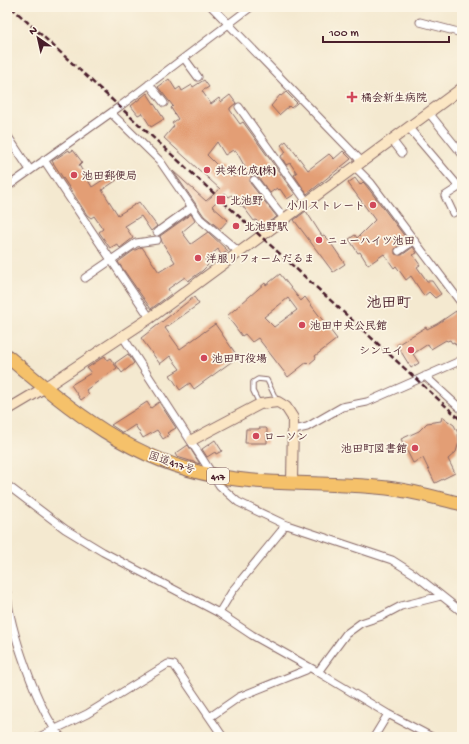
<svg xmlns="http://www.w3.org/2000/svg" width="469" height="744" viewBox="0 0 469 744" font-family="'Gochi Hand','Klee One',sans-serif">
<rect width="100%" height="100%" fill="#fcf5e5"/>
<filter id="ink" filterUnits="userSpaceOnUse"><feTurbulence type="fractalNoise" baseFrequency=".025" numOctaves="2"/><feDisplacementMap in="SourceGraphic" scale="8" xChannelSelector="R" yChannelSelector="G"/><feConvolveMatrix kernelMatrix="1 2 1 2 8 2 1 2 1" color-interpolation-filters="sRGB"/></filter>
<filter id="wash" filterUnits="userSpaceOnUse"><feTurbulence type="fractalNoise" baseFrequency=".012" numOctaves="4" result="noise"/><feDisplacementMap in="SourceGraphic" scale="16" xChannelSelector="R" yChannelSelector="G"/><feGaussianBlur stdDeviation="0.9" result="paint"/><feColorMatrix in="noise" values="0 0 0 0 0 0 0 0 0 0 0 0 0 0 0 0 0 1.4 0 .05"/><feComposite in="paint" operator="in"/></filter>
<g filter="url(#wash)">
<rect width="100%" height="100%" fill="#f4e9d0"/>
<g id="blocks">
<!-- building -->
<path fill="#e39e75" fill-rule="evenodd" d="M 169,79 L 176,90 L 180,87 L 182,91 L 192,85 L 193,87 L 204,80 L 209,87 L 202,91 L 211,104 L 219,98 L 221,102 L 230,95 L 236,103 L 230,108 L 230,110 L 240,124 L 243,122 L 295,194 L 287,199 L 280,189 L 279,190 L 277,188 L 270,193 L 258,177 L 254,175 L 251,176 L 250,183 L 277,217 L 261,226 L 256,220 L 254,221 L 242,205 L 240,206 L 232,195 L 229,197 L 225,193 L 212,206 L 228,220 L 220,229 L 204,216 L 173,171 L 206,201 L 220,189 L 164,138 L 174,126 L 172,123 L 178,119 L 171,108 L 173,106 L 158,87 ZM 217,142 L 225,155 L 233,150 L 234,152 L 236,151 L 245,167 L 234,177 L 221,166 L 219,167 L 207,155 Z
M 286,92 L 297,103 L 291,108 L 289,106 L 279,115 L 271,106 L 280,95 L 281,96 Z
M 147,93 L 164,119 L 151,127 L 142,113 L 138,115 L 131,106 Z
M 286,141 L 308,170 L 329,154 L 334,159 L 343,151 L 351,159 L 307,194 L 294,175 L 297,173 L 290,163 L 286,165 L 281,156 L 286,152 L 281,145 Z
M 69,150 L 70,152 L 73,150 L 82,162 L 79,165 L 92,187 L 112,174 L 117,180 L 102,190 L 118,215 L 139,202 L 157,226 L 151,231 L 141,216 L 125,226 L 133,238 L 120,248 L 117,244 L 110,248 L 99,232 L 103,229 L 94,216 L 91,218 L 87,215 L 52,161 Z
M 355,178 L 360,185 L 363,182 L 365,184 L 403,234 L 406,240 L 395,249 L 395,254 L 402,255 L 413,247 L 417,253 L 413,255 L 420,265 L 417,267 L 427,281 L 432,281 L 441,294 L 435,298 L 429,292 L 424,296 L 411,276 L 406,280 L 396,266 L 394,268 L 384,254 L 368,265 L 360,252 L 358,253 L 349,239 L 355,235 L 357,238 L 375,220 L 348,183 Z
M 306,211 L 322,236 L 324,235 L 328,239 L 345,264 L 333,272 L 294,220 Z
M 191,214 L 195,221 L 182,232 L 191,244 L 208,232 L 228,251 L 221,255 L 218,249 L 205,260 L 208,265 L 202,271 L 188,281 L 185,277 L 168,289 L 171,294 L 151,309 L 118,262 L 133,251 L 142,247 L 159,272 L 175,262 L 162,242 L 160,236 Z
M 280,274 L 301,301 L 305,297 L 337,339 L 315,356 L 316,358 L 309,364 L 307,362 L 288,377 L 258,338 L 252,342 L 245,334 L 242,336 L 227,316 L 265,283 L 266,285 ZM 288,298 L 297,310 L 274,327 L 264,317 Z
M 194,297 L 199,304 L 165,328 L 180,349 L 215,324 L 238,357 L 194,389 L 190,383 L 180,390 L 170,375 L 180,369 L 170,356 L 160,364 L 141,338 Z
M 456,311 L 457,314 L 462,311 L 462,355 L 454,342 L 452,343 L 450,340 L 447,341 L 446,340 L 431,349 L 428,344 L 413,354 L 419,363 L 411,368 L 397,345 L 426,327 L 427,329 L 437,324 Z
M 128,354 L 134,363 L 122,373 L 115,363 Z
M 105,356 L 107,360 L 110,358 L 117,368 L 86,390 L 89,394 L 81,400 L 71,385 L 91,373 L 87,368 Z
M 147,402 L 151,408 L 159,402 L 176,428 L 167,433 L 169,435 L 163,439 L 157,430 L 143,438 L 135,425 L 123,433 L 111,425 Z
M 442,417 L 454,425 L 458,433 L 459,442 L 456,452 L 448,459 L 455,473 L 435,483 L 423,458 L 413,463 L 401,439 L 419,431 L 427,423 L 441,421 Z
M 259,428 L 266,428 L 267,429 L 267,443 L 245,443 L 246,429 L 259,429 Z
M 215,440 L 222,451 L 216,454 L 215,452 L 207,457 L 202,449 Z
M 188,445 L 200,464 L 177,457 L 175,454 Z"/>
</g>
</g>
<g filter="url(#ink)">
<use href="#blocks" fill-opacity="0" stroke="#866665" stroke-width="1"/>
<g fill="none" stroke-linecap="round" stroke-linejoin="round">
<defs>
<path id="lane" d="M 259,403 L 253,391 L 253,382 L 258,379 L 267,380 L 277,401"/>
<path id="street" d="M 212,7 L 362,162
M 420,22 L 462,33
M 184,58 L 198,77
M 149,84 L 164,103
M 239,107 L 307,202
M 111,113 L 160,161 L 200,219 L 238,251
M 429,113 L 462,154
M 409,128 L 459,187 L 445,196 L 453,213
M 7,135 L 30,170
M 392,140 L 402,153
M 44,160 L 150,318
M 355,167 L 371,183 L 462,304
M 254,180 L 284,218
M 7,187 L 119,107 L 251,7
M 157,232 L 192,207
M 399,251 L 413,241
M 85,278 L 136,243 L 157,240
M 123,337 L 220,486 L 238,502 L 284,524 L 392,560 L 414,574 L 462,612
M 425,376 L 462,410
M 294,430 L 307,427 L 342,407 L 367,402 L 462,360
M 7,485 L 65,529 L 103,552 L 219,613 L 252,635 L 318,672 L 388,714 L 432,737
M 7,593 C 9,627 38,711 61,737
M 219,613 L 233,590 L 282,530 L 284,524
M 318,672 L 346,634 L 361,623 L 382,616 L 401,606 L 441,596
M 210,717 L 239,697 L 306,670 L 309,667
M 39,737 L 87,714 L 168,664 L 174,665 L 223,737
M 374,737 L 388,714"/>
<path id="secondary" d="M 7,410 L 44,388 L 150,318 L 462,88
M 192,440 L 260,404 L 278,402 L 286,407 L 293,418 L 292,482"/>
<path id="highway" d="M 7,356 C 71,410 131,461 217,476 C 275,487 336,481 394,489 C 417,492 440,499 462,504"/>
</defs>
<!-- lane casing -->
<use href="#lane" stroke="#866665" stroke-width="5.5"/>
<!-- street casing -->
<use href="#street" stroke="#866665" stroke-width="9"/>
<!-- secondary casing -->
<use href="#secondary" stroke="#866665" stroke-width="12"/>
<!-- highway casing -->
<use href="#highway" stroke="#866665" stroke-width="15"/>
<!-- lane -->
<use href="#lane" stroke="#fff" stroke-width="3.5"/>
<!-- street -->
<use href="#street" stroke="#fff" stroke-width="7"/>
<!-- secondary -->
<use href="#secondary" stroke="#fbe6c4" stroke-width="10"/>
<!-- highway -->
<use href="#highway" stroke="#f5c16b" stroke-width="13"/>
<!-- rail -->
<path stroke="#4a1f2b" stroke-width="2.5" stroke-dasharray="6 3" stroke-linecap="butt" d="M 11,7 L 462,421"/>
</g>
</g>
<!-- markers -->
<g fill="#d1495b" stroke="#fcf5e5" stroke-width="1.5">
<path d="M350 91h4v4h4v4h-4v4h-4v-4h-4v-4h4z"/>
<circle cx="207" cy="170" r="4"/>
<circle cx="74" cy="175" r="4"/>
<rect x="216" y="195" width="10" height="10" rx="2"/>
<circle cx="373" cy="205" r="4"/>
<circle cx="236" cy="226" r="4"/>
<circle cx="319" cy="240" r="4"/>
<circle cx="198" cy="258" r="4"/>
<circle cx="302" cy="325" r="4"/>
<circle cx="411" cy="350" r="4"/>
<circle cx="204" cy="358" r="4"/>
<circle cx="256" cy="436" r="4"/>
<circle cx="415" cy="448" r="4"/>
</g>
<g text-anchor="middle" stroke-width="3.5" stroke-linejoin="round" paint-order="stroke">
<!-- shield labels -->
<rect fill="#fcf5e5" stroke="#7f5f63" stroke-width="1" x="207" y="468" width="22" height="16" rx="3"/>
<g font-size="10" font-weight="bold" fill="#4a1f2b">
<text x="218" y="480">417</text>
</g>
<!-- poi labels -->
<g font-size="11" font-weight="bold" fill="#4a1f2b" stroke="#fcf5e5" text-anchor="start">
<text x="361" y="101">橘会新生病院</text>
<text x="215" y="174">共栄化成(株)</text>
<text x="82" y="179">池田郵便局</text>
<text x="230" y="204">北池野</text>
<text x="365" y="209" text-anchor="end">小川ストレート</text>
<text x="244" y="230">北池野駅</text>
<text x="327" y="244">ニューハイツ池田</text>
<text x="206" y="262">洋服リフォームだるま</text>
<text x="310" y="329">池田中央公民館</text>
<text x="403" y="354" text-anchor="end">シンエイ</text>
<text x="212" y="362">池田町役場</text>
<text x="264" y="440">ローソン</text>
<text x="407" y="452" text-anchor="end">池田町図書館</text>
</g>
<!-- street labels -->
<g font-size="11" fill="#4a1f2b" stroke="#fcf5e5">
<text transform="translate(172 462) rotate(19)" y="4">国道417号</text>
</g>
<!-- district labels -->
<g font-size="15" font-weight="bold" fill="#4a1f2b" stroke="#fcf5e5">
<text x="389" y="307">池田町</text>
</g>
</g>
<!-- margin -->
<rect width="469" height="744" fill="none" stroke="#fcf5e5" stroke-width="24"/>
<!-- north arrow -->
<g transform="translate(38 38) rotate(326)" stroke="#fcf5e5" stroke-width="3" paint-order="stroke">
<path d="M0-3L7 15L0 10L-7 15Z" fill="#4a1f2b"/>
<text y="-6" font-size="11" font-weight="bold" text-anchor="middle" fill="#4a1f2b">N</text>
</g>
<!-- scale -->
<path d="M323 36v6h126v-6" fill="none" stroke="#4a1f2b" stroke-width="2"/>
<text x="329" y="36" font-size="12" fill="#4a1f2b" stroke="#fcf5e5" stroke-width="3" paint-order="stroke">100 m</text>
</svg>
